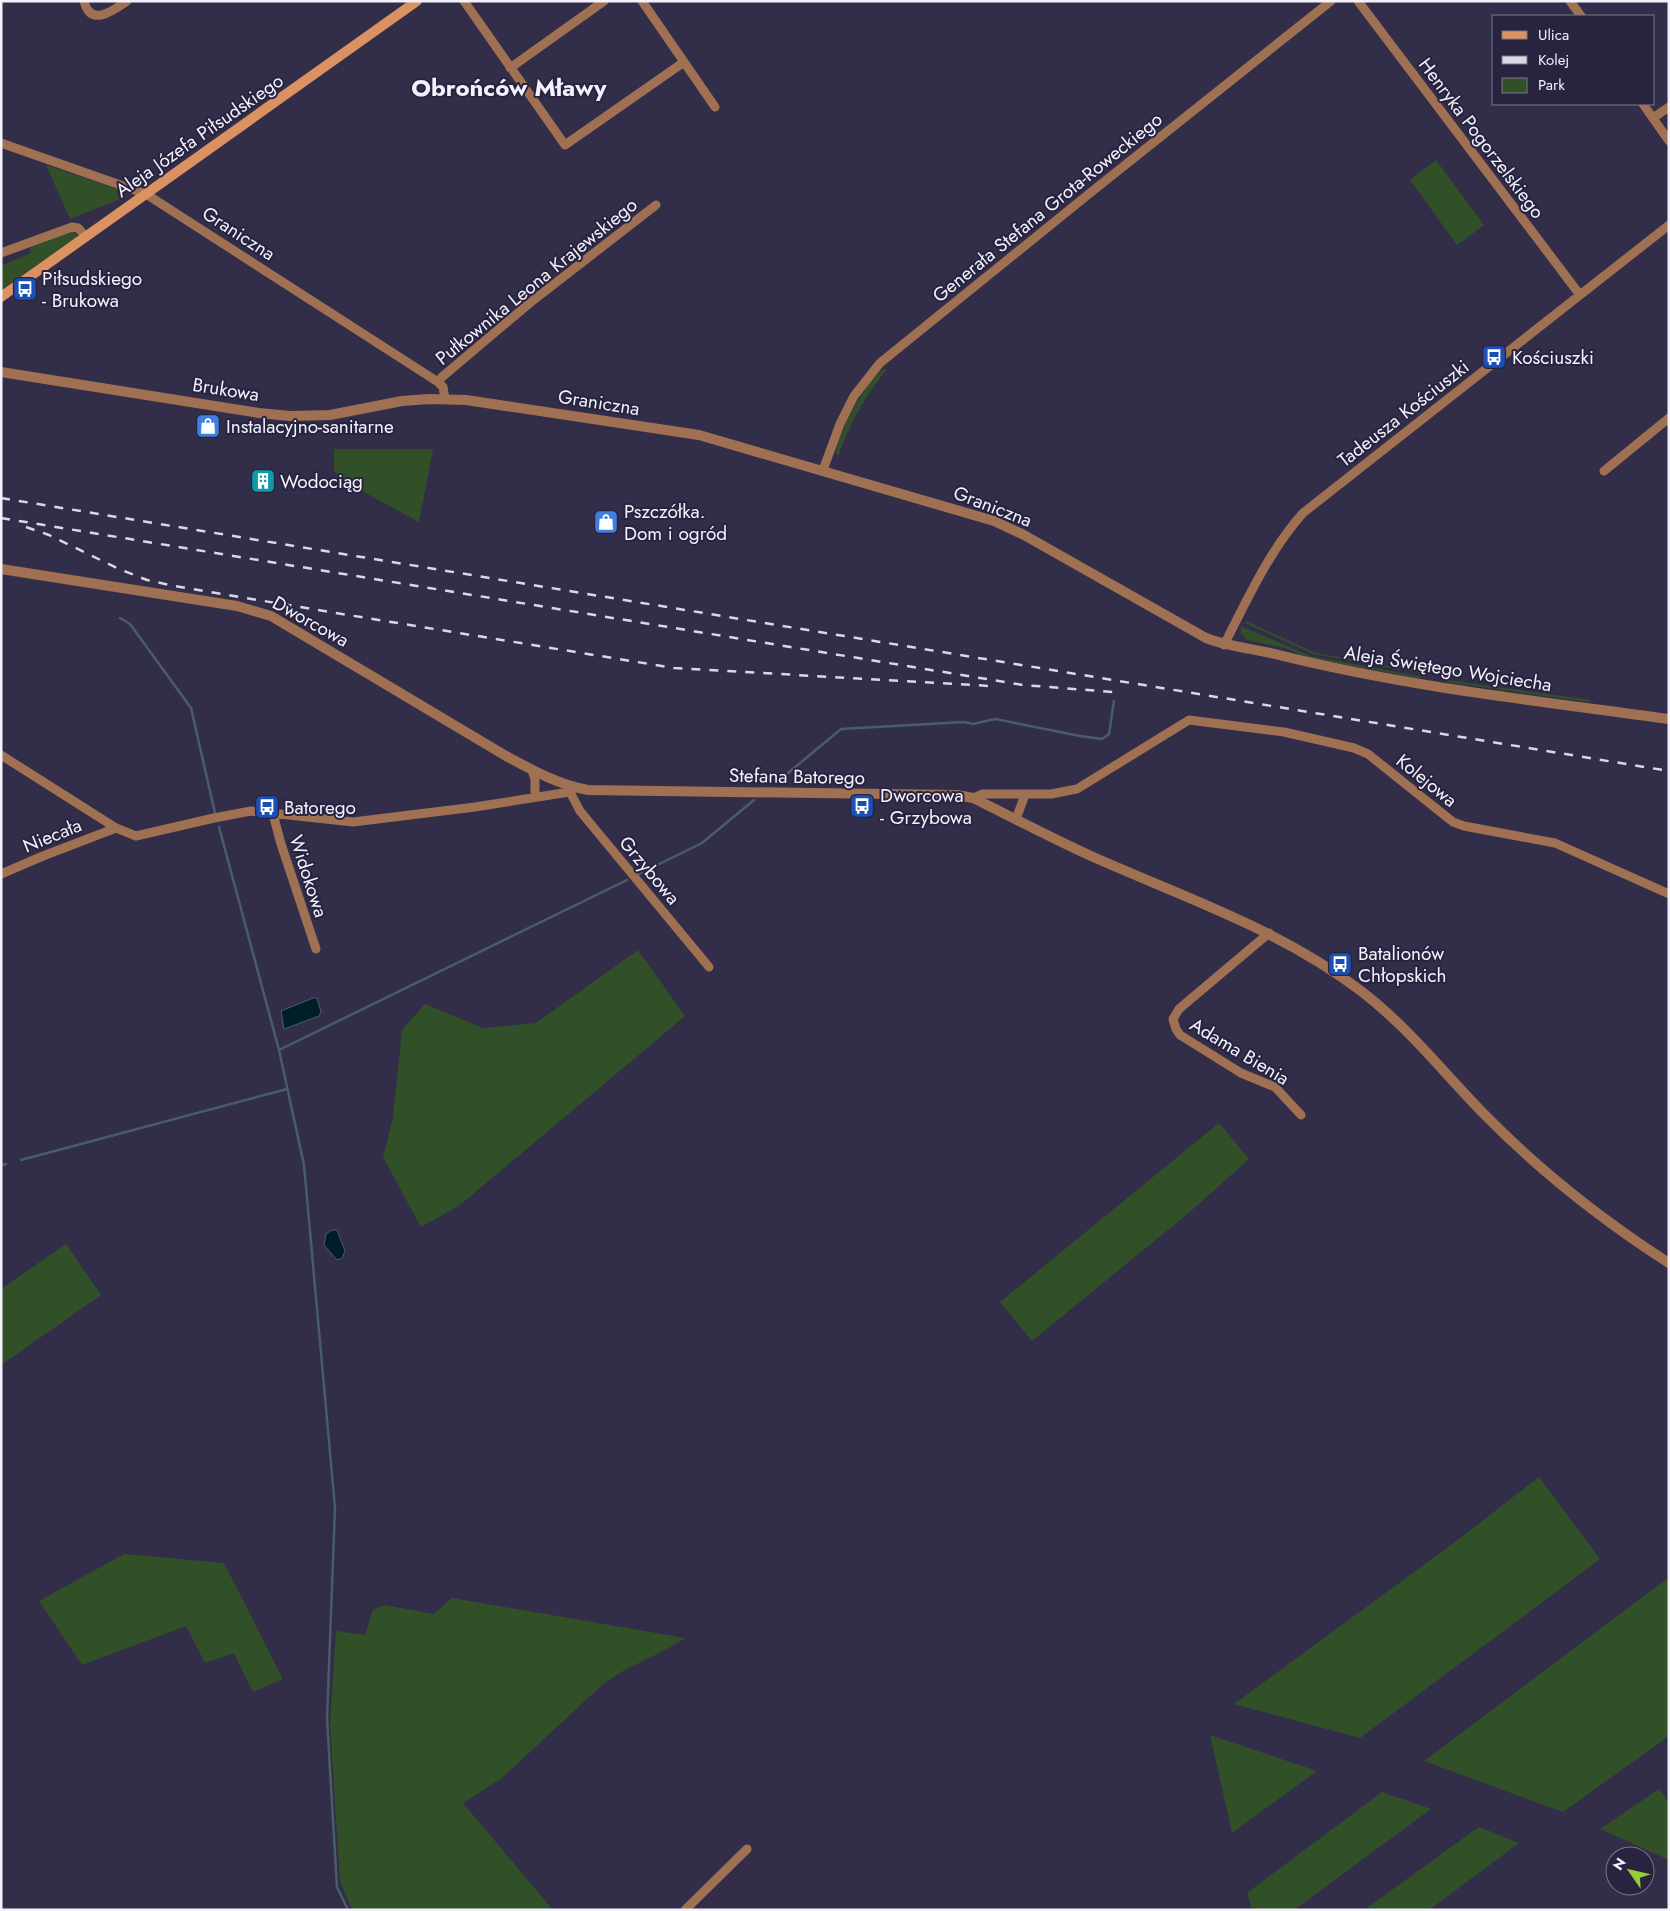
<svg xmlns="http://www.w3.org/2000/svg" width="1670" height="1911" viewBox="0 0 1670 1911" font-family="Jost,sans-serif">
<rect width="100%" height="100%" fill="#322e49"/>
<!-- green -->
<path fill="#325028" d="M 1436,160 L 1484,225 L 1457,245 L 1410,180 Z
M 46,165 L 117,189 L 117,195 L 121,195 L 122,196 L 118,200 L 70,219 Z
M 72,230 L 78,237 L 1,290 L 1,262 L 3,265 L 31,253 L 30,248 Z
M 884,369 L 887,369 C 865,396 850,423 838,456 L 836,454 C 838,432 866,381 884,369 Z
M 334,449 L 433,449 L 419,522 L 351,485 L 334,471 Z
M 1246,621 L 1316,653 L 1427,673 L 1425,674 L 1313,654 L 1245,623 Z
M 1241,626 L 1310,656 L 1423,677 L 1418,678 L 1309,658 L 1285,648 L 1247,640 L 1241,634 Z
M 1440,679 L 1590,700 L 1589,702 L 1446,682 Z
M 638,950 L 685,1016 L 460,1205 L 421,1227 L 383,1157 L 393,1118 L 402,1030 L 425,1004 L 483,1028 L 536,1023 Z
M 1219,1123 L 1249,1159 L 1191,1211 L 1032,1341 L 1000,1302 Z
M 66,1244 L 101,1295 L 1,1365 L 1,1289 Z
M 1539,1477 L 1600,1559 L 1360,1738 L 1234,1704 L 1451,1545 Z
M 124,1554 L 224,1563 L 283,1679 L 253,1692 L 234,1653 L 205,1663 L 186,1626 L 82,1665 L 39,1601 Z
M 1669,1577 L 1669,1736 L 1563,1812 L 1424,1761 Z
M 452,1598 L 685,1638 L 669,1648 L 623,1671 L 603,1684 L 502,1778 L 463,1803 L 553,1910 L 352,1910 L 340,1881 L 330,1724 L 336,1631 L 365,1635 L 373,1610 L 384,1605 L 434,1614 Z
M 1210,1735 L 1317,1771 L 1232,1833 Z
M 1659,1789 L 1669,1802 L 1669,1860 L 1600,1829 Z
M 1382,1792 L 1431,1809 L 1294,1910 L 1252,1910 L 1247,1893 Z
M 1479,1827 L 1519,1843 L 1429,1910 L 1364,1910 Z"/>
<!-- water -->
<path fill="#001e27" stroke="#495d67" d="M 313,998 L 317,998 L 321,1012 L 319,1016 L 284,1029 L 281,1011 Z
M 332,1230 L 337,1230 L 345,1251 L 342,1258 L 337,1260 L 324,1245 L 326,1234 Z"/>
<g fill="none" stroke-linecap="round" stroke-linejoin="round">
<!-- stream -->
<path stroke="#495d67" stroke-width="2.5" d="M 120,618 L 130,624 L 191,708 L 215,813
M 776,783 L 841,729 L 964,722 L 973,724 L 995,719 L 1080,736 L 1102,739 L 1109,734 L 1114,701
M 219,827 L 279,1050
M 639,874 L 702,843 L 754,800
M 21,1160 L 287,1089
M 1,1165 L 6,1164
M 348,1910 L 337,1887 L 327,1719 L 335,1508 L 304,1165 L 279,1050 L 627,880"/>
<!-- minor -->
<path stroke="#9f7052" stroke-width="9" d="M 84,1 C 91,28 114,10 127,1
M 464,1 L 565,145 L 684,62
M 642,1 L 715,107
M 1358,1 L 1580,295
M 1570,1 L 1581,16
M 510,68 L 604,1
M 1643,104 L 1669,141
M 1653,118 L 1669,107
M 1,143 L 146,194 L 438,382 L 443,387 L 445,399
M 1,253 L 72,227 L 78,228 L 86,237
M 438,382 L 442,377 L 531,302 L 656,205
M 823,470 L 840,424 L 854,396 L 880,363 L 1095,189 L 1331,1
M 1604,471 L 1669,418
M 1224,645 C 1247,600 1269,551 1303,513 L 1669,225
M 1,755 L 116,828 L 136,836 L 214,818 L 251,811 L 353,822 L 475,807 L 563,793 L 570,792 L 575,787
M 532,770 L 535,779 L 535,797
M 570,792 L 580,811 L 709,967
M 973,798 L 982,794 L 1051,794 L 1077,789 L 1189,720 L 1284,732 L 1354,748 L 1368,754 L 1453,822 L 1464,826 L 1555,843 L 1669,894
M 273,814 L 281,844 L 316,949
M 1016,819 L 1025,795
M 1,874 L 43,856 L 116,828
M 1269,933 L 1179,1009 L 1173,1019 L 1176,1029 L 1180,1035 L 1241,1073 L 1275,1087 L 1301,1115
M 685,1910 L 747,1849"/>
<!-- tertiary -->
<path stroke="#9f7052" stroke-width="10" d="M 1,372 L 259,413 L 290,416 L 330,415 L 402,401 L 429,399 L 466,400 L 699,435 L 994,521 L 1024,535 L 1206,638 C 1230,647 1255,649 1279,655 C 1407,687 1539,701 1669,719
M 1,569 L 237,606 L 271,616 L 506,756 C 532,770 559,785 588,790 L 957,795 L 973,798 C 1012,817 1051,838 1091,856 C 1183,897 1280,929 1361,991 C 1407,1026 1443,1072 1484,1114 C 1540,1171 1602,1220 1669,1263"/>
<!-- secondary -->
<path stroke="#dc9161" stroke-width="10" d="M 1,297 L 417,1"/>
<!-- rail -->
<path stroke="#d9d8e5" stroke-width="2.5" stroke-dasharray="9 9" stroke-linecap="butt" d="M 1,498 L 1669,771
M 1,518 L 1023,685 L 1113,692
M 26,527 L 49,535 L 119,569 L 147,580 L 174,586 L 336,613 L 674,668 L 990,686"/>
</g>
<!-- icons -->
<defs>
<symbol id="bus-square" viewBox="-11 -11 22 22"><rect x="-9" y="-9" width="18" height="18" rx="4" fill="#1a4fb4" stroke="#28243f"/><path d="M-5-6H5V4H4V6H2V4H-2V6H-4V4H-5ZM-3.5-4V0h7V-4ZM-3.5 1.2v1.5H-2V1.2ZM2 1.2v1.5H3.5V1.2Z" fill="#fff"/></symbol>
<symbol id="shop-square" viewBox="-11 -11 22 22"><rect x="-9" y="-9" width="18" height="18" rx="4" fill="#3f7fe0" stroke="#28243f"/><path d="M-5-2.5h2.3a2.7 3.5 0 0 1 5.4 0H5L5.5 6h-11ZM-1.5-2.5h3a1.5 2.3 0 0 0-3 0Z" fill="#fff"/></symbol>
<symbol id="building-square" viewBox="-11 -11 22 22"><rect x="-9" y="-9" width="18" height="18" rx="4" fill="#0f9aa8" stroke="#28243f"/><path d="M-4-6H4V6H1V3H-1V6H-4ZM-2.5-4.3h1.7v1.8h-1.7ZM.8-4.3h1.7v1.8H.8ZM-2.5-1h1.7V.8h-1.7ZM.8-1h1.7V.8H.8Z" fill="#fff"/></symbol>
</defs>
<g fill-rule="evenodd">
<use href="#bus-square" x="11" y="275" width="28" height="28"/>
<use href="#bus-square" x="1480" y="343" width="28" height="28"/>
<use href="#shop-square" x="194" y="412" width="28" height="28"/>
<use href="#building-square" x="249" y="467" width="28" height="28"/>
<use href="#shop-square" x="592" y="508" width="28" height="28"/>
<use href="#bus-square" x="848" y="792" width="28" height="28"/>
<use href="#bus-square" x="253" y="793" width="28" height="28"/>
<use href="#bus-square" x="1326" y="950" width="28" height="28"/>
</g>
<g text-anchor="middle" stroke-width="4" stroke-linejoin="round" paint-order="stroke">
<!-- street labels -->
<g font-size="19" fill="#f2f1fc" stroke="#28243f">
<text transform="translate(199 135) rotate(-35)" y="7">Aleja Józefa Piłsudskiego</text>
<text transform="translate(1482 138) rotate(53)" y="7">Henryka Pogorzelskiego</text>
<text transform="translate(1047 207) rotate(-39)" y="7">Generała Stefana Grota-Roweckiego</text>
<text transform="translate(239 233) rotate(33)" y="7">Graniczna</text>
<text transform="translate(536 281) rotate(-39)" y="7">Pułkownika Leona Krajewskiego</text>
<text transform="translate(226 389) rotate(9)" y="7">Brukowa</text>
<text transform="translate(599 402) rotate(9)" y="7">Graniczna</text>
<text transform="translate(1403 413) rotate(-38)" y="7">Tadeusza Kościuszki</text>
<text transform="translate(993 506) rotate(21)" y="7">Graniczna</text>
<text transform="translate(311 621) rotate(29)" y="7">Dworcowa</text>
<text transform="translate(1448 668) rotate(9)" y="7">Aleja Świętego Wojciecha</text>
<text transform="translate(797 776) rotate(1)" y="7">Stefana Batorego</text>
<text transform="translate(1427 780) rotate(39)" y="7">Kolejowa</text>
<text transform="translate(52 835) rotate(-22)" y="7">Niecała</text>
<text transform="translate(650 870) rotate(50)" y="7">Grzybowa</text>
<text transform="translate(309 876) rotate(72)" y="7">Widokowa</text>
<text transform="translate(1240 1051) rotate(31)" y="7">Adama Bienia</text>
</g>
<!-- poi labels -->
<g font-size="19" fill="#f2f1fc" stroke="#28243f" text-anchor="start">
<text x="42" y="285">Piłsudskiego<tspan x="42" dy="22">- Brukowa</tspan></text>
<text x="1512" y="364">Kościuszki</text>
<text x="226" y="433">Instalacyjno-sanitarne</text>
<text x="280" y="488">Wodociąg</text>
<text x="624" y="518">Pszczółka.<tspan x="624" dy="22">Dom i ogród</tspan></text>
<text x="880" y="802">Dworcowa<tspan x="880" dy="22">- Grzybowa</tspan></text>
<text x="284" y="814">Batorego</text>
<text x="1358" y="960">Batalionów<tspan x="1358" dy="22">Chłopskich</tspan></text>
</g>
<!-- district labels -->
<g font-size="24" font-weight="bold" fill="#f2f1fc" stroke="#28243f">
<text x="509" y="96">Obrońców Mławy</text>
</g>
</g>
<!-- border -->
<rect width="1670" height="1911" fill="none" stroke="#f2f1fc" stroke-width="5"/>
<!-- legend -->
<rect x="1492" y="15" width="162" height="90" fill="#28243f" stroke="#79768b"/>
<rect x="1502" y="31" width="25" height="8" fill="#dc9161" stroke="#79768b"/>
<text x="1538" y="40" font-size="15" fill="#f2f1fc">Ulica</text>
<rect x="1502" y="56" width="25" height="8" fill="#d9d8e5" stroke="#79768b"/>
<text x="1538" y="65" font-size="15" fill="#f2f1fc">Kolej</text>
<rect x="1502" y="78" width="25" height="15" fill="#325028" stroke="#79768b"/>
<text x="1538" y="90" font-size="15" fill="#f2f1fc">Park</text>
<!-- north arrow -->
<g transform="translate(1630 1871) rotate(304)"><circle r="24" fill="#28243f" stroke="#79768b"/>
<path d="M0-4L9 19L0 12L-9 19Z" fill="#97cc39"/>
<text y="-8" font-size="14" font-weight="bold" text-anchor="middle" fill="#f2f1fc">N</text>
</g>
</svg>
